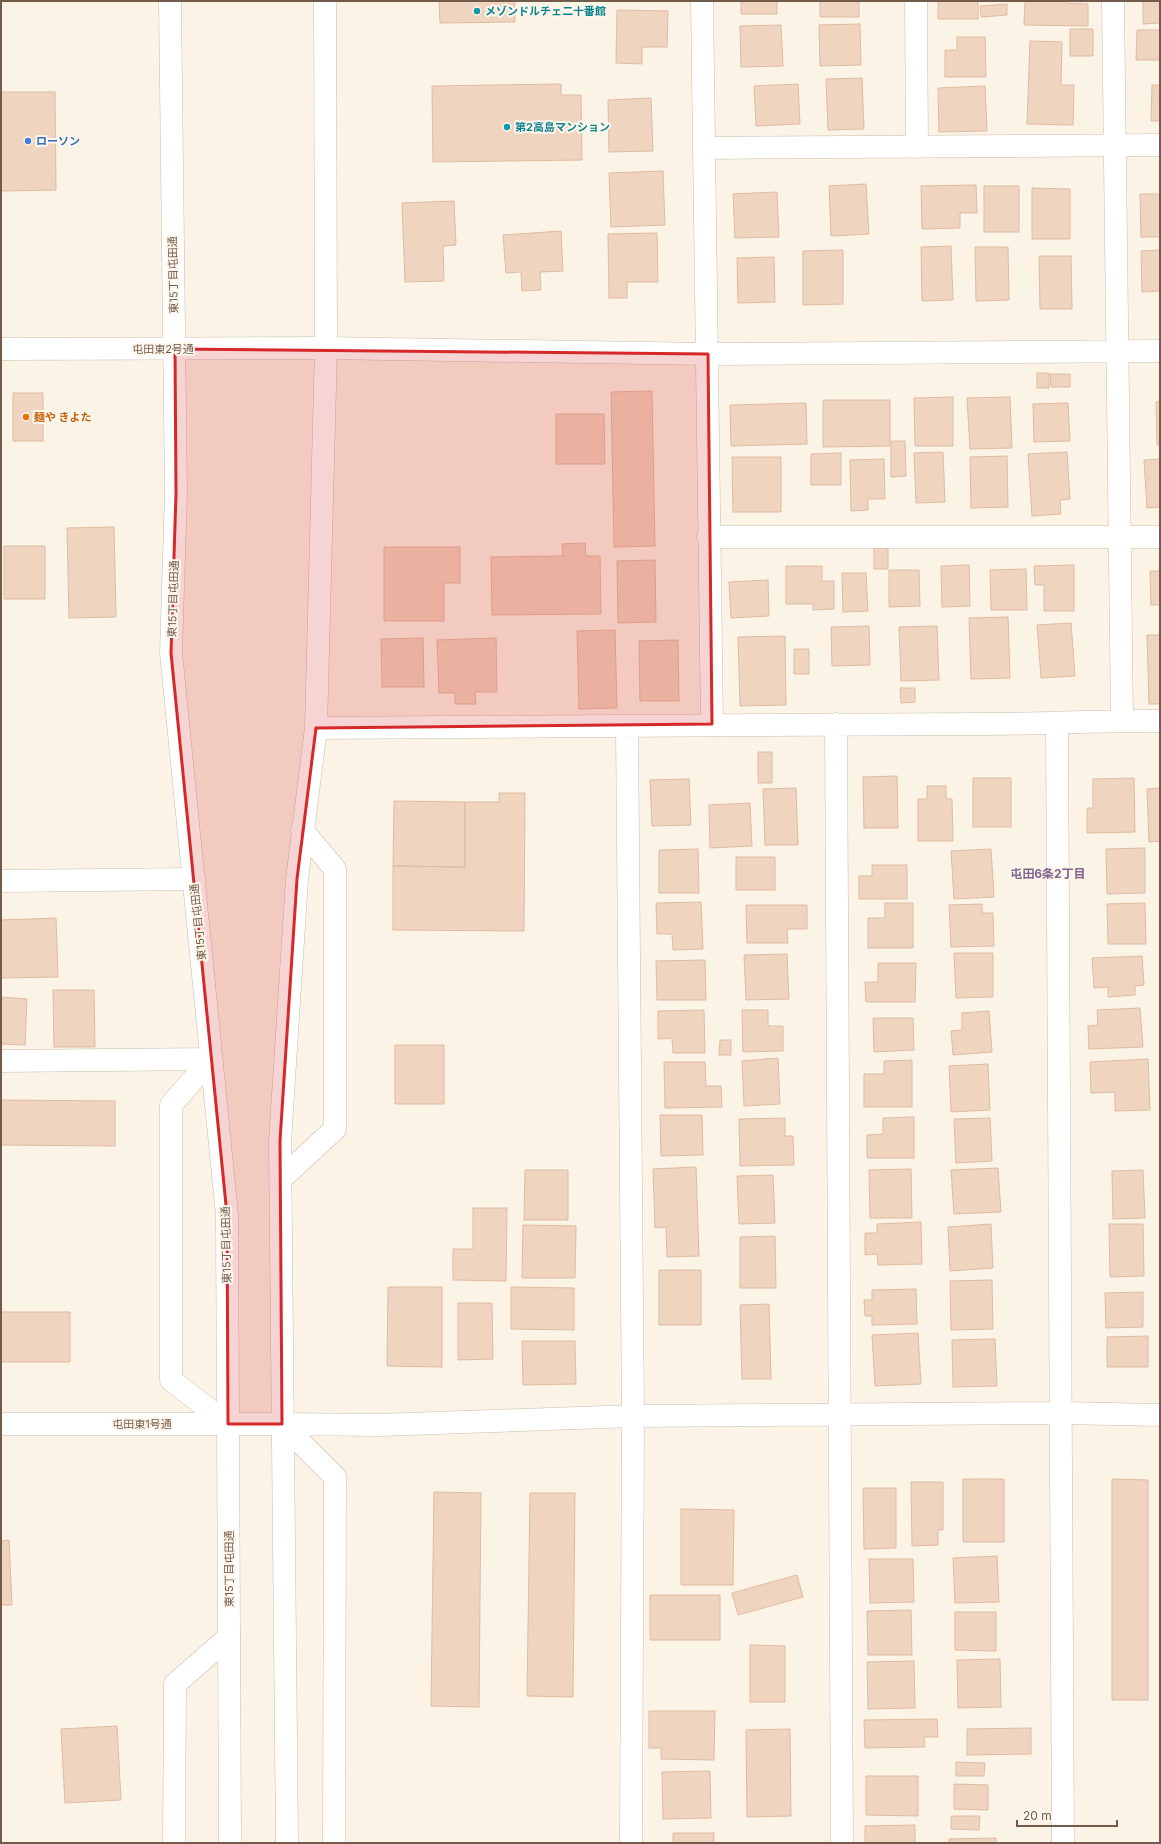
<svg xmlns="http://www.w3.org/2000/svg" width="1161" height="1844" viewBox="0 0 1161 1844" font-family="Inter,'Noto Sans JP',sans-serif">
<rect width="100%" height="100%" fill="#fbf3e6"/>
<!-- building -->
<path fill="#efd4c0" stroke="#e0bba1" d="M 439,1 L 515,1 L 515,22 L 440,23 Z
M 741,1 L 777,1 L 777,14 L 741,14 Z
M 820,1 L 859,1 L 859,17 L 820,17 Z
M 938,1 L 978,1 L 978,19 L 938,19 Z
M 1025,1 L 1066,1 L 1066,3 L 1088,4 L 1088,26 L 1024,25 Z
M 1143,1 L 1160,1 L 1160,23 L 1143,24 Z
M 1007,4 L 1007,15 L 981,17 L 980,6 Z
M 617,10 L 668,11 L 667,47 L 642,47 L 642,64 L 616,63 Z
M 860,24 L 861,65 L 820,66 L 819,25 Z
M 781,25 L 783,66 L 741,67 L 740,26 Z
M 1070,29 L 1093,29 L 1093,56 L 1070,56 Z
M 1137,30 L 1160,30 L 1160,60 L 1136,60 Z
M 957,37 L 985,37 L 986,77 L 945,77 L 945,50 L 957,50 Z
M 1030,41 L 1062,42 L 1061,85 L 1074,85 L 1073,125 L 1027,124 Z
M 862,78 L 864,129 L 828,130 L 826,79 Z
M 561,84 L 561,95 L 581,95 L 582,160 L 433,162 L 432,86 Z
M 798,84 L 800,124 L 756,126 L 754,86 Z
M 1152,85 L 1160,85 L 1160,121 L 1151,121 Z
M 985,86 L 987,131 L 939,132 L 938,88 Z
M 1,92 L 55,92 L 56,190 L 1,191 Z
M 651,98 L 653,151 L 609,152 L 608,100 Z
M 663,171 L 665,225 L 611,227 L 609,173 Z
M 866,184 L 869,234 L 831,236 L 829,186 Z
M 976,185 L 977,213 L 960,213 L 960,228 L 922,229 L 921,186 Z
M 984,186 L 1019,186 L 1019,232 L 984,232 Z
M 1032,188 L 1070,189 L 1070,239 L 1032,239 Z
M 777,192 L 779,237 L 735,238 L 733,194 Z
M 1140,194 L 1160,194 L 1160,237 L 1141,237 Z
M 454,201 L 456,245 L 443,246 L 444,281 L 405,282 L 402,203 Z
M 561,231 L 563,271 L 540,272 L 541,290 L 522,291 L 521,272 L 506,273 L 503,235 Z
M 657,233 L 658,282 L 627,282 L 627,298 L 609,298 L 608,234 Z
M 951,246 L 953,300 L 922,301 L 921,247 Z
M 975,247 L 1008,247 L 1009,300 L 976,301 Z
M 843,250 L 843,304 L 803,305 L 803,251 Z
M 1160,250 L 1160,291 L 1142,292 L 1141,251 Z
M 1039,256 L 1071,256 L 1072,309 L 1040,309 Z
M 774,257 L 775,302 L 738,303 L 737,258 Z
M 1037,373 L 1049,373 L 1049,388 L 1037,388 Z
M 1050,374 L 1070,374 L 1070,387 L 1051,387 Z
M 652,391 L 655,546 L 614,547 L 611,392 Z
M 13,393 L 43,393 L 43,441 L 13,441 Z
M 953,397 L 953,446 L 915,446 L 914,398 Z
M 1010,397 L 1012,448 L 970,449 L 967,398 Z
M 823,400 L 890,400 L 890,446 L 823,447 Z
M 1160,401 L 1160,445 L 1157,445 L 1156,402 Z
M 806,403 L 807,444 L 731,446 L 730,405 Z
M 1068,403 L 1070,441 L 1034,442 L 1033,404 Z
M 556,414 L 604,414 L 605,464 L 556,464 Z
M 891,441 L 905,441 L 906,476 L 891,477 Z
M 943,452 L 945,502 L 916,503 L 914,453 Z
M 1067,452 L 1070,499 L 1060,500 L 1061,514 L 1032,516 L 1028,454 Z
M 841,453 L 841,485 L 811,485 L 811,454 Z
M 1007,456 L 1008,507 L 971,508 L 970,457 Z
M 732,457 L 781,457 L 781,512 L 733,512 Z
M 884,459 L 885,499 L 868,499 L 868,510 L 851,511 L 850,460 Z
M 1160,459 L 1160,507 L 1147,508 L 1144,460 Z
M 114,527 L 116,617 L 69,618 L 67,528 Z
M 585,543 L 586,556 L 600,556 L 601,614 L 492,615 L 491,557 L 563,556 L 562,544 Z
M 874,545 L 888,545 L 888,569 L 874,569 Z
M 4,546 L 45,546 L 45,599 L 4,599 Z
M 384,547 L 460,547 L 460,583 L 444,583 L 444,621 L 384,621 Z
M 655,560 L 656,622 L 618,623 L 617,561 Z
M 969,565 L 970,606 L 942,607 L 941,566 Z
M 1074,565 L 1074,611 L 1044,611 L 1044,585 L 1035,585 L 1034,566 Z
M 786,566 L 822,566 L 822,581 L 834,581 L 834,609 L 813,610 L 813,604 L 786,604 Z
M 1026,569 L 1027,610 L 991,610 L 990,570 Z
M 889,570 L 919,570 L 920,606 L 889,607 Z
M 1150,571 L 1160,571 L 1160,605 L 1151,605 Z
M 842,573 L 866,573 L 868,611 L 843,612 Z
M 768,580 L 769,616 L 731,618 L 729,582 Z
M 1008,617 L 1010,678 L 971,679 L 969,618 Z
M 1071,623 L 1075,676 L 1041,678 L 1037,625 Z
M 869,626 L 870,665 L 832,666 L 831,627 Z
M 937,626 L 939,680 L 901,681 L 899,627 Z
M 615,630 L 617,708 L 579,709 L 577,631 Z
M 1147,635 L 1160,635 L 1160,704 L 1149,704 Z
M 785,636 L 786,705 L 740,706 L 738,637 Z
M 423,638 L 424,687 L 382,687 L 381,639 Z
M 496,638 L 497,692 L 475,692 L 476,704 L 455,704 L 455,693 L 439,693 L 437,640 Z
M 678,640 L 679,701 L 640,701 L 639,641 Z
M 794,649 L 809,649 L 809,674 L 794,674 Z
M 900,688 L 915,688 L 915,702 L 901,703 Z
M 758,752 L 772,752 L 772,783 L 758,783 Z
M 897,776 L 898,828 L 864,828 L 863,777 Z
M 973,778 L 1011,778 L 1011,827 L 973,827 Z
M 1134,778 L 1135,832 L 1087,833 L 1087,808 L 1093,808 L 1093,779 Z
M 689,779 L 691,825 L 652,826 L 650,780 Z
M 927,786 L 946,786 L 946,799 L 952,799 L 953,841 L 918,841 L 918,799 L 927,799 Z
M 796,788 L 798,845 L 765,845 L 763,789 Z
M 1160,788 L 1160,841 L 1149,842 L 1147,789 Z
M 499,793 L 525,793 L 524,931 L 393,930 L 393,866 L 465,867 L 465,802 L 499,802 Z
M 394,801 L 465,802 L 465,867 L 393,866 Z
M 750,803 L 752,846 L 710,848 L 709,805 Z
M 1145,848 L 1145,893 L 1107,894 L 1106,849 Z
M 698,849 L 699,893 L 659,893 L 659,850 Z
M 991,849 L 994,897 L 954,899 L 951,851 Z
M 736,857 L 775,857 L 775,890 L 736,890 Z
M 872,865 L 907,865 L 907,899 L 859,899 L 859,876 L 872,876 Z
M 701,902 L 703,949 L 673,950 L 672,934 L 657,934 L 656,903 Z
M 885,903 L 913,903 L 913,948 L 868,948 L 868,918 L 885,918 Z
M 1145,903 L 1146,944 L 1108,944 L 1107,904 Z
M 982,904 L 982,913 L 993,913 L 994,946 L 951,947 L 949,905 Z
M 746,905 L 807,905 L 807,929 L 787,929 L 788,943 L 747,943 Z
M 56,918 L 58,977 L 1,978 L 1,920 Z
M 954,953 L 993,953 L 993,997 L 956,998 Z
M 787,954 L 789,999 L 746,1000 L 744,955 Z
M 1142,956 L 1144,985 L 1135,986 L 1135,995 L 1108,997 L 1108,987 L 1094,988 L 1092,958 Z
M 705,960 L 706,1000 L 657,1000 L 656,961 Z
M 878,963 L 916,963 L 915,1002 L 866,1002 L 865,982 L 878,982 Z
M 53,990 L 94,990 L 95,1047 L 54,1047 Z
M 1,997 L 27,999 L 25,1045 L 1,1044 Z
M 1140,1008 L 1143,1047 L 1089,1049 L 1088,1026 L 1098,1025 L 1097,1010 Z
M 704,1010 L 705,1053 L 673,1053 L 672,1038 L 658,1039 L 658,1011 Z
M 742,1010 L 768,1010 L 768,1026 L 783,1026 L 783,1051 L 743,1052 Z
M 989,1011 L 992,1052 L 953,1055 L 951,1031 L 962,1030 L 962,1013 Z
M 873,1018 L 913,1018 L 914,1050 L 874,1052 Z
M 720,1040 L 731,1040 L 731,1055 L 719,1055 Z
M 395,1045 L 444,1045 L 444,1104 L 395,1104 Z
M 778,1058 L 780,1104 L 744,1106 L 742,1061 Z
M 1148,1059 L 1150,1110 L 1115,1111 L 1115,1092 L 1091,1093 L 1090,1062 Z
M 912,1060 L 912,1107 L 864,1107 L 864,1074 L 884,1074 L 884,1061 Z
M 664,1062 L 705,1062 L 706,1086 L 721,1086 L 722,1107 L 665,1108 Z
M 988,1064 L 990,1110 L 951,1112 L 949,1066 Z
M 1,1100 L 115,1101 L 115,1146 L 1,1145 Z
M 660,1115 L 702,1115 L 703,1155 L 661,1156 Z
M 914,1117 L 914,1158 L 867,1158 L 867,1135 L 883,1134 L 883,1118 Z
M 785,1118 L 785,1136 L 793,1136 L 794,1165 L 740,1166 L 739,1119 Z
M 990,1118 L 992,1161 L 956,1163 L 954,1119 Z
M 696,1167 L 699,1256 L 667,1257 L 666,1227 L 655,1228 L 653,1169 Z
M 998,1168 L 1001,1212 L 954,1214 L 951,1170 Z
M 911,1169 L 912,1218 L 870,1218 L 869,1170 Z
M 525,1170 L 568,1170 L 568,1220 L 524,1220 Z
M 1143,1170 L 1145,1218 L 1113,1219 L 1112,1171 Z
M 773,1175 L 775,1223 L 739,1224 L 737,1176 Z
M 473,1208 L 507,1208 L 506,1281 L 453,1280 L 453,1249 L 473,1249 Z
M 921,1222 L 922,1264 L 878,1265 L 877,1254 L 865,1255 L 865,1233 L 877,1233 L 877,1224 Z
M 991,1224 L 993,1268 L 950,1271 L 948,1227 Z
M 1109,1224 L 1143,1224 L 1144,1276 L 1110,1277 Z
M 523,1225 L 576,1226 L 575,1278 L 522,1278 Z
M 775,1236 L 776,1288 L 740,1288 L 740,1237 Z
M 659,1270 L 701,1270 L 701,1325 L 659,1325 Z
M 992,1280 L 993,1329 L 951,1330 L 950,1281 Z
M 388,1287 L 442,1287 L 442,1367 L 387,1366 Z
M 511,1287 L 574,1288 L 574,1330 L 511,1329 Z
M 916,1289 L 917,1324 L 872,1325 L 872,1316 L 865,1316 L 864,1300 L 872,1300 L 872,1290 Z
M 1143,1292 L 1143,1327 L 1106,1328 L 1105,1293 Z
M 458,1303 L 492,1303 L 493,1359 L 458,1360 Z
M 769,1304 L 771,1379 L 742,1379 L 740,1305 Z
M 1,1312 L 70,1312 L 70,1362 L 1,1362 Z
M 918,1333 L 921,1384 L 875,1386 L 872,1335 Z
M 1148,1336 L 1148,1367 L 1107,1367 L 1107,1337 Z
M 995,1339 L 997,1386 L 953,1387 L 952,1340 Z
M 522,1341 L 575,1341 L 576,1384 L 523,1385 Z
M 963,1479 L 1004,1479 L 1004,1542 L 963,1542 Z
M 1112,1479 L 1148,1480 L 1148,1700 L 1112,1700 Z
M 911,1482 L 943,1482 L 943,1530 L 938,1530 L 938,1545 L 912,1546 Z
M 863,1488 L 896,1488 L 896,1548 L 864,1549 Z
M 434,1492 L 481,1493 L 479,1707 L 431,1706 Z
M 530,1493 L 575,1493 L 573,1697 L 527,1696 Z
M 681,1509 L 734,1510 L 733,1585 L 681,1585 Z
M 9,1540 L 12,1605 L 1,1605 L 1,1541 Z
M 997,1556 L 999,1602 L 955,1603 L 953,1558 Z
M 869,1559 L 913,1559 L 914,1602 L 870,1603 Z
M 797,1575 L 803,1597 L 738,1615 L 732,1593 Z
M 650,1595 L 720,1595 L 720,1640 L 650,1640 Z
M 911,1610 L 912,1655 L 868,1655 L 867,1611 Z
M 955,1612 L 996,1612 L 996,1651 L 955,1650 Z
M 750,1645 L 785,1646 L 785,1702 L 750,1702 Z
M 1000,1659 L 1001,1707 L 958,1708 L 957,1660 Z
M 914,1661 L 915,1708 L 868,1709 L 867,1662 Z
M 649,1711 L 715,1711 L 714,1760 L 661,1759 L 661,1748 L 649,1748 Z
M 937,1719 L 938,1737 L 924,1737 L 925,1747 L 865,1748 L 864,1720 Z
M 117,1726 L 121,1800 L 65,1803 L 61,1729 Z
M 1031,1728 L 1031,1754 L 967,1755 L 967,1729 Z
M 790,1729 L 791,1816 L 747,1817 L 746,1730 Z
M 956,1762 L 985,1763 L 984,1776 L 956,1776 Z
M 710,1771 L 711,1818 L 663,1819 L 662,1772 Z
M 866,1776 L 918,1776 L 918,1816 L 866,1815 Z
M 954,1784 L 988,1785 L 988,1810 L 954,1809 Z
M 951,1816 L 980,1816 L 979,1830 L 951,1829 Z
M 915,1825 L 915,1843 L 865,1843 L 865,1826 Z
M 673,1833 L 714,1833 L 714,1843 L 673,1843 Z
M 996,1838 L 996,1843 L 949,1843 L 949,1839 Z"/>
<g fill="none" stroke-linecap="round" stroke-linejoin="round">
<defs>
<path id="minor" d="M 702,1 L 712,724
M 916,1 L 917,147
M 1113,1 L 1122,720
M 704,148 L 1160,145
M 1,349 L 326,348 L 708,354 L 1160,351
M 708,537 L 1160,537
M 836,724 L 842,1843
M 1057,724 L 1063,1843
M 627,727 L 633,1416 L 631,1843
M 316,728 C 539,727 763,724 986,724 C 1044,724 1102,720 1160,721
M 1,881 L 194,879
M 211,1059 L 171,1105 L 171,1380 L 228,1424
M 1,1061 L 211,1059
M 281,1179 L 335,1129 L 335,869 L 302,830
M 282,1424 L 380,1425 L 633,1416 L 1061,1413 L 1160,1415
M 282,1424 L 335,1477 L 334,1843
M 174,1843 L 175,1684 L 229,1637"/>
<path id="tertiary" d="M 170,1 L 176,493 L 171,653 L 227,1215 L 230,1843
M 1,1424 L 282,1424
M 287,1843 L 280,1141 L 297,879 L 316,728 L 326,348 L 325,1"/>
</defs>
<!-- minor casing -->
<use href="#minor" stroke="#ccbcad" stroke-width="23"/>
<!-- tertiary casing -->
<use href="#tertiary" stroke="#ccbcad" stroke-width="23"/>
<!-- minor -->
<use href="#minor" stroke="#fff" stroke-width="22"/>
<!-- tertiary -->
<use href="#tertiary" stroke="#fff" stroke-width="22"/>
</g>
<!-- marked area -->
<path fill="#d62828" fill-opacity="0.2" stroke="#d62828" stroke-width="3" stroke-linejoin="round" d="M 175,349 L 708,354 L 712,724 L 316,728 L 297,879 L 280,1141 L 282,1424 L 228,1424 L 227,1215 L 171,653 L 176,493 Z"/>
<!-- markers -->
<g fill="#0f9aa8" stroke="#fef7ec" stroke-width="1.5">
<circle cx="477" cy="11" r="4"/>
<circle cx="507" cy="127" r="4"/>
</g>
<circle fill="#3f7fe0" stroke="#fef7ec" stroke-width="1.5" cx="28" cy="141" r="4"/>
<circle fill="#e8710a" stroke="#fef7ec" stroke-width="1.5" cx="26" cy="417" r="4"/>
<g text-anchor="middle" stroke-width="4" stroke-linejoin="round" paint-order="stroke">
<!-- culture labels -->
<g font-size="11" font-weight="bold" fill="#0d838f" stroke="#fef7ec" text-anchor="start">
<text x="485" y="15">メゾンドルチェ二十番館</text>
<text x="515" y="131">第2高島マンション</text>
</g>
<!-- shop labels -->
<g font-size="11" font-weight="bold" fill="#366cbe" stroke="#fef7ec" text-anchor="start">
<text x="36" y="145">ローソン</text>
</g>
<!-- street labels -->
<g font-size="11" fill="#735b4c" stroke="#fef7ec">
<text transform="translate(173 275) rotate(-91)" y="4">東15丁目屯田通</text>
<text x="163" y="353">屯田東2号通</text>
<text transform="translate(173 599) rotate(-88)" y="4">東15丁目屯田通</text>
<text transform="translate(198 922) rotate(-96)" y="4">東15丁目屯田通</text>
<text transform="translate(226 1245) rotate(-91)" y="4">東15丁目屯田通</text>
<text x="142" y="1428">屯田東1号通</text>
<text transform="translate(229 1569) rotate(-90)" y="4">東15丁目屯田通</text>
</g>
<!-- food labels -->
<g font-size="11" font-weight="bold" fill="#c56008" stroke="#fef7ec" text-anchor="start">
<text x="34" y="421">麺や きよた</text>
</g>
<!-- neighbourhood labels -->
<g font-size="12" font-weight="bold" fill="#82648f" stroke="#fef7ec">
<text x="1048" y="878">屯田6条2丁目</text>
</g>
</g>
<!-- border -->
<rect width="1161" height="1844" fill="none" stroke="#735b4c" stroke-width="4"/>
<!-- scale -->
<path d="M1017 1820v6h100v-6" fill="none" stroke="#735b4c" stroke-width="2"/>
<text x="1023" y="1820" font-size="12" fill="#735b4c" stroke="#fef7ec" stroke-width="3" paint-order="stroke">20 m</text>
</svg>
